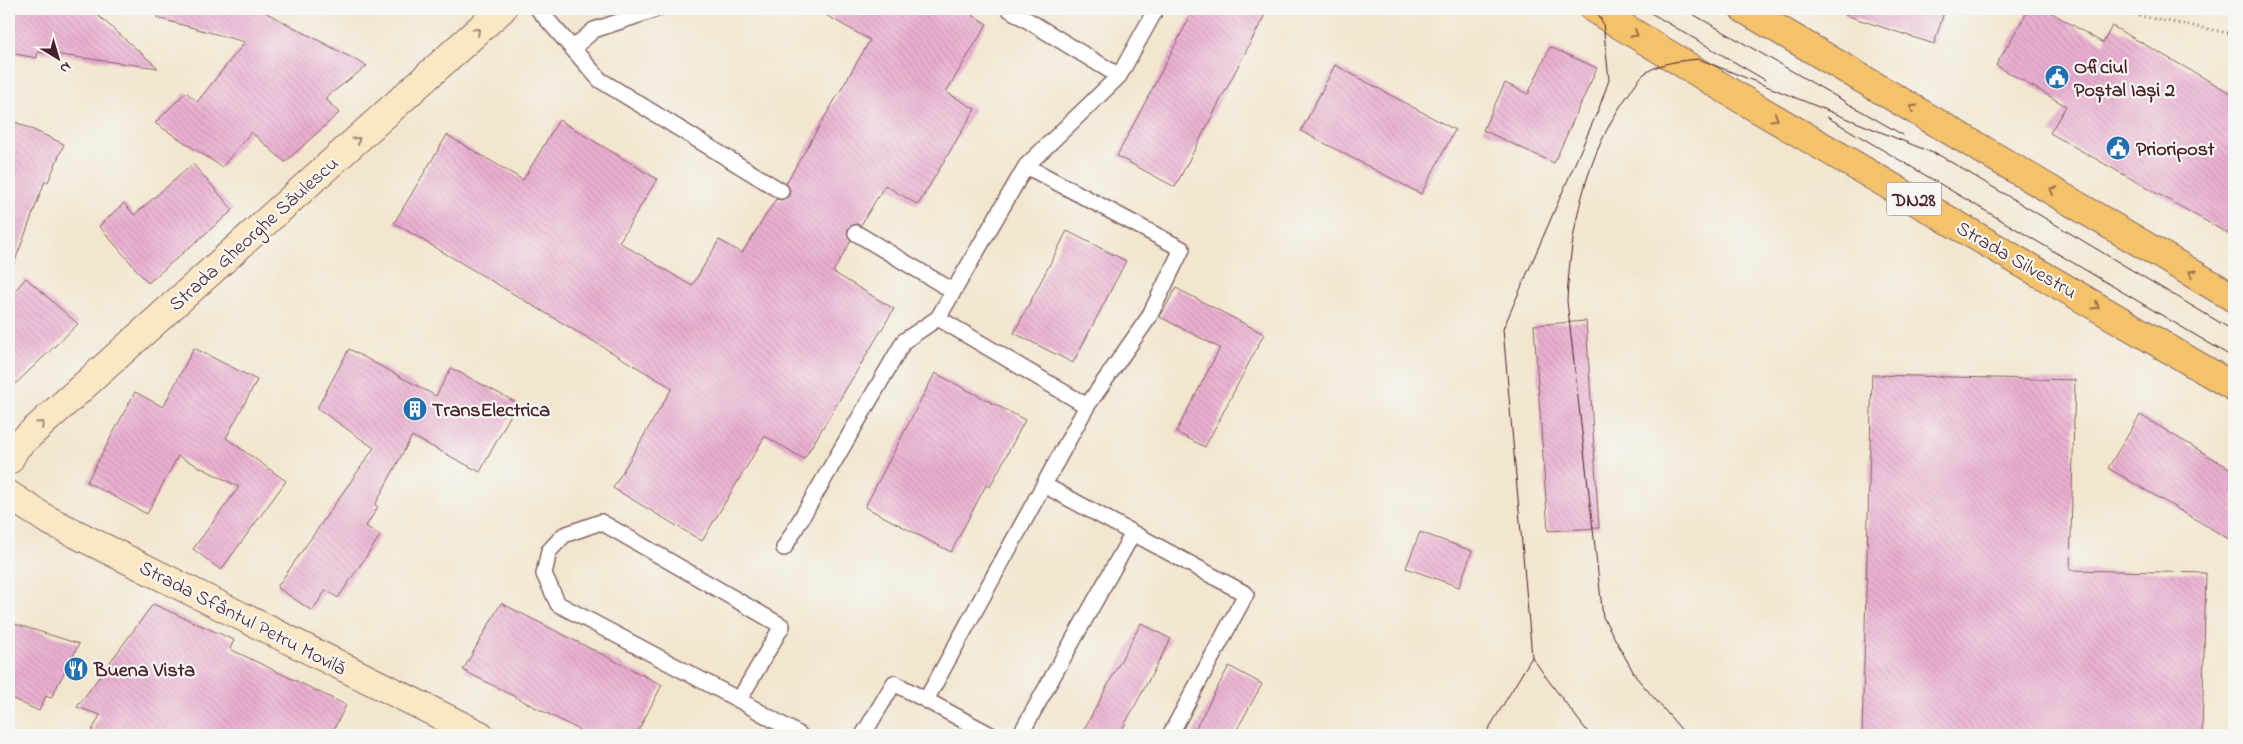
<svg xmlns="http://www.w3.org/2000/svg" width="2243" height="744" viewBox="0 0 2243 744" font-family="'Indie Flower',sans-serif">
<defs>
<pattern id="building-back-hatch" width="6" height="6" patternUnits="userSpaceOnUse" patternTransform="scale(1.25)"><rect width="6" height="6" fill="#eaafd0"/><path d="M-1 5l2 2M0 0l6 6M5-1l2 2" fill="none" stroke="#ca96b3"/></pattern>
</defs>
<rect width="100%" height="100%" fill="#f6f6f2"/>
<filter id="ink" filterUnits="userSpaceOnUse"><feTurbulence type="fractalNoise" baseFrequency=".02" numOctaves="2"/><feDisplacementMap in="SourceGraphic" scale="10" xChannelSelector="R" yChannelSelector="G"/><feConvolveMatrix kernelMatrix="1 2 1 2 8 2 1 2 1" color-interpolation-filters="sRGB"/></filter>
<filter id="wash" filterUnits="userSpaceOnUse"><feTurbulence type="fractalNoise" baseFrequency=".0096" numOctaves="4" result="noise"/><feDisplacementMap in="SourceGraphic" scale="20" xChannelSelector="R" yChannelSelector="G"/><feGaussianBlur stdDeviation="1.12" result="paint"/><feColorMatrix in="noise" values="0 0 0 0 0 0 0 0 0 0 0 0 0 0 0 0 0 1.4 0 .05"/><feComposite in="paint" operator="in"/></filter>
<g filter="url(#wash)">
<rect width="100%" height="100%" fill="#f2e6cf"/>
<g id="blocks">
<!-- building -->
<path fill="url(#building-back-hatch)" d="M 9,9 L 80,9 L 93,11 L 158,68 L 38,52 L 37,58 L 9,53 Z
M 158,9 L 259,9 L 367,66 L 325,98 L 339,113 L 285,162 L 251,132 L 222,167 L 155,123 L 186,92 L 197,102 L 245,42 L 157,18 Z
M 815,9 L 962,9 L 987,24 L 946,92 L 975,109 L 918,205 L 885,185 L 861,225 L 856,224 L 848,228 L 847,233 L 851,241 L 833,272 L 894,309 L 804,459 L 765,436 L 702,541 L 613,488 L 672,388 L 394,223 L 447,135 L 523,180 L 559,120 L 657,179 L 619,242 L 692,286 L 719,240 L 742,253 L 776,199 L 781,200 L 789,196 L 790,191 L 786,183 L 870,40 Z
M 1194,9 L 1268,9 L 1175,187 L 1117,156 Z
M 1846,9 L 1945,9 L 1934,44 L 1845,15 Z
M 2029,9 L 2045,9 L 2103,43 L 2112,26 L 2234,95 L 2234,237 L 2050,133 L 2066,106 L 1996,65 Z
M 1550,47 L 1597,68 L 1554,163 L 1483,130 L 1505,83 L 1528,94 Z
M 1335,65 L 1455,130 L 1421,194 L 1301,131 Z
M 9,119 L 64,144 L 48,182 L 45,181 L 12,269 L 9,269 Z
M 193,164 L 233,210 L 148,283 L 99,226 L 124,203 L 134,215 Z
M 1067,231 L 1126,261 L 1073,363 L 1014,333 Z
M 26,278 L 78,324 L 9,390 L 9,297 Z
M 1176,288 L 1264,334 L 1205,447 L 1176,432 L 1220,348 L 1160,317 Z
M 1586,321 L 1599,528 L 1548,531 L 1534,325 Z
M 194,348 L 257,380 L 226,438 L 286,481 L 221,570 L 193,549 L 239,487 L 178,456 L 147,514 L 87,482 L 135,392 L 163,407 Z
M 349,349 L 436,396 L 451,368 L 517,403 L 480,472 L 412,436 L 375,505 L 378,507 L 366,526 L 380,536 L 338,598 L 326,590 L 312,611 L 277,587 L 374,448 L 317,408 Z
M 935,373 L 1025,420 L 990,487 L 986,485 L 951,552 L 865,507 Z
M 1872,375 L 2075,380 L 2070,570 L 2206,573 L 2202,735 L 1862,735 Z
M 2140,415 L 2234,471 L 2234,542 L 2108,468 Z
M 1420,532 L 1472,551 L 1459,587 L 1406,568 Z
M 501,603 L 662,685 L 636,735 L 589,735 L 463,670 Z
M 153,604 L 234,640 L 230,649 L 346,705 L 331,735 L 90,735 L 100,715 L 77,707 Z
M 9,622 L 79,644 L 51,698 L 46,696 L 39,711 L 9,697 Z
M 1141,623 L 1171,639 L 1119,735 L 1081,735 Z
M 1229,666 L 1262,684 L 1234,735 L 1192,735 Z"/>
</g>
</g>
<g filter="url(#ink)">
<use href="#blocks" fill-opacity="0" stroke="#856564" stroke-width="1"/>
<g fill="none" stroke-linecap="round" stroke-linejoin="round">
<defs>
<path id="lane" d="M 538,9 L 600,80 L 781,191
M 1009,9 L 1119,76
M 573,48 L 594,30 L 657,9
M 1026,166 L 1182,249 L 1149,317 L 1087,406
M 856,233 L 953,291
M 1044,485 L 1246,594 L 1170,735
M 784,548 L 904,341 L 938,318 L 1026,166 L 1119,76 L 1156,9
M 739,700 L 782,626 L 601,522 L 564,535 L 549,551 L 544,574 L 558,604 L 739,700 L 800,735
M 926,700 L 1087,406 L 938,318
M 863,735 L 894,683 L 991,735
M 1020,735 L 1133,533"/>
<path id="secondary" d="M 9,460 L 16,447 L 502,9
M 9,495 L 46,519 L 480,735"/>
<path id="primary" d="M 1594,9 L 1743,100 L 2234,387
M 1744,9 L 2234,298"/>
</defs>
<!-- lane casing -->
<use href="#lane" stroke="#856564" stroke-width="18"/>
<!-- secondary casing -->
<use href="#secondary" stroke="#856564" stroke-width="30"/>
<!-- primary casing -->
<use href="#primary" stroke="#856564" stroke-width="30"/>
<!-- path -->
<path stroke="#856564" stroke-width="3" stroke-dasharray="1 4" stroke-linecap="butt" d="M 2120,9 L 2135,15 L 2234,34"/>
<!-- lane -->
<use href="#lane" stroke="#fff" stroke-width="15"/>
<!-- secondary -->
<use href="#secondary" stroke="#fae7c3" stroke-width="28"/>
<!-- primary -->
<use href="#primary" stroke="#f3c26a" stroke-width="28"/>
<!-- tram -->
<path stroke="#4a1f2b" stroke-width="1" d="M 1644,9 L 1765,80
M 1684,9 L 1903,135
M 1827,117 L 2234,358
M 1934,152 L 2234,331
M 1532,657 L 1548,680 L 1590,735
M 1485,735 L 1532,657 L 1503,329 L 1599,108 L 1609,80 L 1603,23 L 1595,9
M 1686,735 L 1636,677 L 1603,617 L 1567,301 C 1570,230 1586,153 1628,95 C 1633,88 1638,79 1644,74 C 1660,62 1680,61 1699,59 L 1938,155"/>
</g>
<!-- one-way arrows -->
<defs><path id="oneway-chevron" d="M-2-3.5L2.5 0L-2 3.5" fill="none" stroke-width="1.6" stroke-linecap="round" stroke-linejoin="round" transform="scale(1.25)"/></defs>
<g stroke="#a28377">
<use href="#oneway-chevron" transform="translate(477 31) rotate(-42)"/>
<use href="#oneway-chevron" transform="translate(357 140) rotate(-42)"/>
<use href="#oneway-chevron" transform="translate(41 424) rotate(-42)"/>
</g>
<g stroke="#9e704a">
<use href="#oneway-chevron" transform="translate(1635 34) rotate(31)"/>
<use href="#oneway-chevron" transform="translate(1913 108) rotate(-150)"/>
<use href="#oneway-chevron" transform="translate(1775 118) rotate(30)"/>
<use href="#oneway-chevron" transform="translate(2053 190) rotate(-149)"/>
<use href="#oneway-chevron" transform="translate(2192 273) rotate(-149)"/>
<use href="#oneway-chevron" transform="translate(2096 306) rotate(30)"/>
</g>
</g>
<!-- icons -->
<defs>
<symbol id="civic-disc" viewBox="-11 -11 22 22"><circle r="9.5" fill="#1f6fb2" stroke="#f6f6f2"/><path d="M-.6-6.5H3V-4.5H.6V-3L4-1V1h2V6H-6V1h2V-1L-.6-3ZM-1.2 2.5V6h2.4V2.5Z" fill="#fff"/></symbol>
<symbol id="building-disc" viewBox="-11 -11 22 22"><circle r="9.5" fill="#1f6fb2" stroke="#f6f6f2"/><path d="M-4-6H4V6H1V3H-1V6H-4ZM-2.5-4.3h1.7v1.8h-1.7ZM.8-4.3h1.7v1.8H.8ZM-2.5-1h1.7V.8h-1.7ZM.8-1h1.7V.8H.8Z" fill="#fff"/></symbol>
<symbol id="restaurant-disc" viewBox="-11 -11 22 22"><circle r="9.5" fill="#1f6fb2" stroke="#f6f6f2"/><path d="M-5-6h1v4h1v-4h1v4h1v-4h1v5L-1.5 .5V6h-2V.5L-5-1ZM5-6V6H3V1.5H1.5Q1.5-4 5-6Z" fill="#fff"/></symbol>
</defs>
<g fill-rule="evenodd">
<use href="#civic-disc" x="2043" y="63" width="28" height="28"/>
<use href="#civic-disc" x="2104" y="134" width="28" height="28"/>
<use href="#building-disc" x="401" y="395" width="28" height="28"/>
<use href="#restaurant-disc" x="62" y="655" width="28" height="28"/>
</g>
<g text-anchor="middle" stroke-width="4.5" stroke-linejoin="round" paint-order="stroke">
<!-- shield labels -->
<rect fill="#f6f6f2" stroke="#7e6067" stroke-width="1" x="1886.5" y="182.5" width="55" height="33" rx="4"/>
<g font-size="19" font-weight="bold" fill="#4a1f2b">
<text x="1914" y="206">DN28</text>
</g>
<!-- poi labels -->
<g font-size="20" font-weight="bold" fill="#4a1f2b" stroke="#f6f6f2" text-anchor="start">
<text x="2074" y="73">Oficiul<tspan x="2074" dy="23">Poștal Iași 2</tspan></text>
<text x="2136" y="155">Prioripost</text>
<text x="432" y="416">TransElectrica</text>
<text x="94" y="676">Buena Vista</text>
</g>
<!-- street labels -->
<g font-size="20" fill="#4a1f2b" stroke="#f6f6f2">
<text transform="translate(253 233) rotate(-42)" y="7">Strada Gheorghe Săulescu</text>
<text transform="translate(2017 259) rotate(30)" y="7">Strada Silvestru</text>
<text transform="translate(243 617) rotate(27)" y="7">Strada Sfântul Petru Movilă</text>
</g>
</g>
<!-- margin -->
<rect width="2243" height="744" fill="none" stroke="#f6f6f2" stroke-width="30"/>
<!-- north arrow -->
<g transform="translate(58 58) rotate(142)" stroke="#f6f6f2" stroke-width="4" paint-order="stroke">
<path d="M0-4L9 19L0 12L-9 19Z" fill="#4a1f2b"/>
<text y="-8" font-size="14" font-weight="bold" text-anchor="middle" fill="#4a1f2b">N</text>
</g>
</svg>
